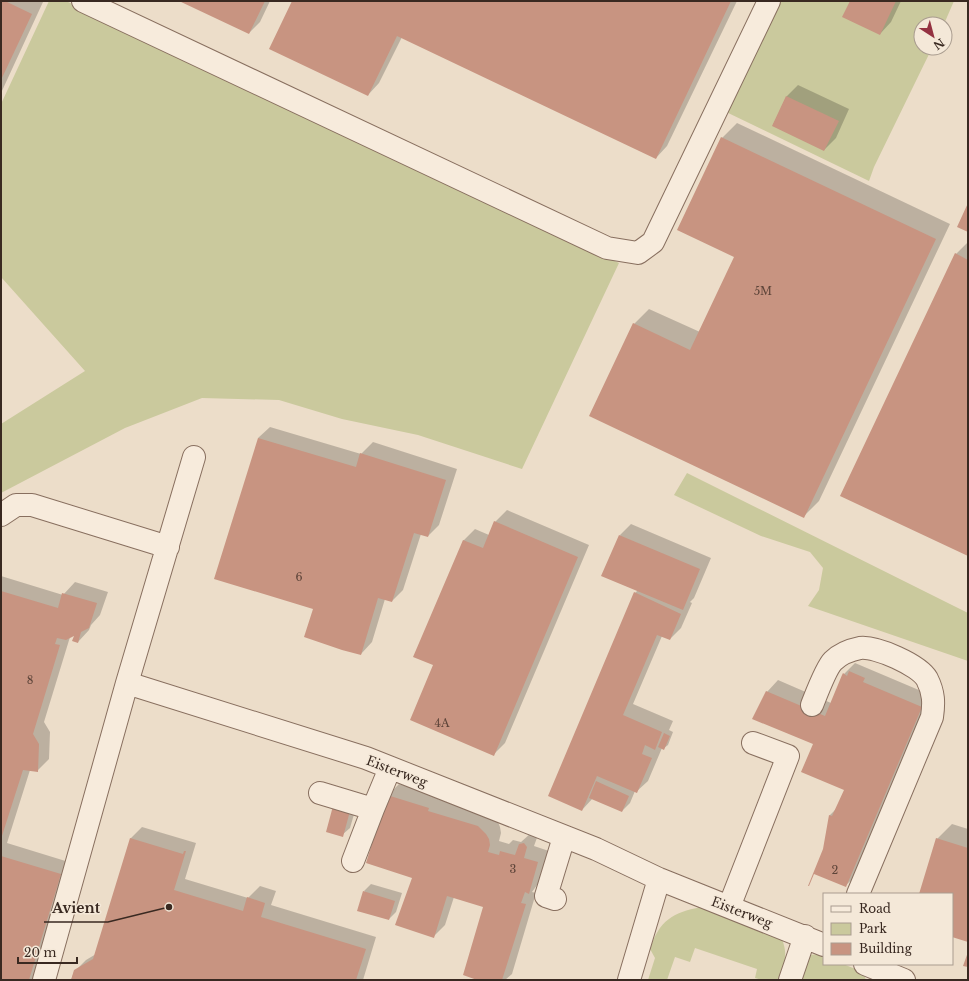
<svg xmlns="http://www.w3.org/2000/svg" width="969" height="981" viewBox="0 0 969 981" font-family="'Libre Baskerville',serif">
<rect width="100%" height="100%" fill="#ecddc9"/>
<!-- green -->
<path fill="#cac99d" d="M 49,1 L 66,1 L 619,263 L 522,469 L 418,435 L 342,419 L 279,400 L 202,398 L 125,428 L 1,493 L 1,424 L 85,371 L 1,277 L 1,104 Z
M 774,1 L 954,1 L 944,24 L 921,24 L 921,48 L 932,48 L 874,167 L 869,181 L 722,110 Z
M 687,473 L 968,613 L 968,661 L 808,606 L 819,590 L 823,568 L 810,552 L 761,536 L 674,495 Z
M 701,907 L 782,939 C 788,955 785,964 778,980 L 762,980 L 755,978 L 757,969 L 695,948 L 690,962 L 675,957 L 667,980 L 648,980 L 655,958 L 650,949 C 660,920 672,913 701,907 Z
M 820,954 L 824,956 L 824,964 L 843,964 L 863,972 L 866,980 L 795,980 L 809,955 Z"/>
<!-- shadow -->
<path fill="#0003" d="M 1,1 L 43,2 L 1,93 Z
M 182,1 L 270,1 L 260,22 L 249,33 Z
M 293,1 L 737,1 L 667,146 L 656,158 L 402,37 L 379,83 L 368,95 Z
M 851,1 L 901,1 L 891,22 L 880,34 Z
M 798,85 L 849,109 L 836,138 L 824,150 L 773,125 L 787,96 Z
M 737,123 L 950,224 L 819,501 L 804,516 L 634,324 L 649,309 L 700,332 L 735,257 L 722,138 Z
M 968,242 L 968,555 L 956,254 Z
M 270,427 L 361,454 L 373,442 L 457,469 L 439,525 L 428,536 L 421,534 L 403,590 L 392,601 L 385,599 L 372,642 L 361,654 L 314,608 L 258,438 Z
M 507,510 L 589,545 L 505,743 L 493,755 L 435,665 L 463,541 L 475,529 L 489,535 L 495,522 Z
M 631,524 L 711,558 L 694,598 L 690,602 L 692,603 L 681,628 L 670,639 L 662,636 L 633,704 L 673,721 L 669,730 L 673,732 L 668,745 L 664,748 L 662,748 L 648,781 L 636,792 L 635,791 L 630,803 L 622,811 L 593,798 L 582,810 L 635,593 L 638,590 L 620,535 Z
M 1,576 L 63,595 L 75,582 L 108,592 L 100,615 L 91,625 L 89,630 L 78,642 L 76,634 L 70,637 L 44,722 L 50,732 L 49,759 L 37,771 L 30,770 L 7,843 L 72,863 L 37,980 L 1,980 Z
M 855,663 L 933,696 L 857,875 L 845,886 L 824,850 L 830,815 L 836,809 L 845,790 L 814,743 L 767,692 L 778,680 L 831,703 L 844,674 Z
M 399,784 L 439,797 L 438,799 L 489,815 L 498,822 L 500,827 L 501,833 L 499,841 L 509,844 L 513,840 L 521,842 L 531,833 L 538,835 L 534,846 L 549,851 L 540,881 L 532,892 L 536,893 L 512,974 L 505,980 L 478,980 L 484,906 L 454,897 L 445,925 L 434,936 L 413,877 L 388,795 Z
M 357,804 L 350,828 L 342,835 L 327,831 Z
M 952,824 L 968,829 L 968,941 L 952,936 L 952,894 L 920,894 L 937,839 Z
M 142,827 L 196,843 L 185,879 L 248,898 L 260,886 L 276,891 L 271,905 L 376,937 L 363,980 L 71,980 L 74,972 L 86,960 L 96,954 L 131,838 Z
M 371,884 L 402,893 L 396,912 L 389,919 L 364,891 Z"/>
<!-- building -->
<path fill="#c89481" d="M 1,1 L 5,1 L 32,14 L 1,80 Z
M 179,1 L 265,1 L 249,34 Z
M 292,1 L 731,1 L 656,159 L 397,36 L 368,96 L 269,49 Z
M 850,1 L 896,1 L 880,35 L 842,17 Z
M 786,96 L 839,121 L 824,151 L 772,126 Z
M 721,137 L 936,239 L 804,518 L 589,416 L 633,323 L 690,350 L 734,257 L 677,230 Z
M 968,203 L 968,232 L 957,227 Z
M 955,253 L 968,260 L 968,556 L 840,496 Z
M 258,438 L 356,467 L 360,453 L 446,480 L 428,537 L 414,533 L 392,602 L 378,598 L 361,655 L 342,650 L 304,637 L 313,609 L 214,579 Z
M 494,521 L 578,557 L 494,756 L 410,720 L 433,665 L 413,657 L 422,636 L 463,540 L 483,548 Z
M 619,535 L 700,569 L 683,610 L 601,576 Z
M 1,591 L 58,608 L 62,593 L 97,603 L 89,628 L 81,632 L 78,643 L 72,641 L 74,636 L 66,640 L 57,638 L 55,644 L 60,645 L 33,734 L 39,744 L 38,772 L 23,770 L 1,839 Z
M 634,592 L 681,614 L 670,640 L 657,635 L 623,715 L 662,732 L 655,750 L 645,745 L 642,754 L 652,758 L 637,793 L 597,776 L 582,811 L 548,796 Z
M 849,671 L 865,678 L 863,682 L 922,707 L 846,887 L 814,874 L 809,886 L 808,886 L 823,849 L 829,815 L 832,816 L 844,790 L 801,772 L 813,744 L 752,719 L 766,691 L 825,716 L 842,675 L 843,673 L 847,676 Z
M 664,733 L 670,736 L 664,750 L 658,747 Z
M 596,781 L 629,796 L 622,812 L 589,798 Z
M 387,795 L 429,808 L 428,811 L 478,826 L 486,834 L 489,839 L 490,845 L 488,852 L 499,855 L 500,851 L 515,855 L 519,844 L 524,843 L 527,847 L 524,858 L 538,862 L 529,894 L 525,892 L 521,903 L 526,904 L 502,980 L 477,980 L 463,975 L 483,907 L 447,896 L 434,938 L 395,925 L 412,878 L 366,863 Z
M 333,806 L 350,811 L 343,837 L 326,832 Z
M 130,838 L 183,854 L 184,851 L 186,851 L 174,890 L 243,911 L 247,897 L 265,903 L 261,917 L 366,949 L 356,980 L 71,980 L 74,970 L 93,959 Z
M 936,838 L 968,848 L 968,942 L 952,937 L 952,894 L 919,894 Z
M 1,856 L 61,874 L 29,980 L 1,980 Z
M 363,891 L 395,901 L 389,920 L 357,911 Z
M 968,952 L 968,967 L 963,966 Z"/>
<g fill="none" stroke-linecap="round" stroke-linejoin="round">
<defs>
<path id="minor" d="M 83,1 L 607,248 L 638,253 L 653,242 L 769,1
M 1,515 L 16,505 L 32,505 L 168,547
M 127,683 L 366,758 L 596,849 L 659,879 L 824,945
M 812,705 C 816,695 826,668 833,661 C 840,654 850,650 860,648 C 876,646 919,665 927,679 C 934,693 934,703 932,717 L 858,894
M 320,793 L 373,809 L 390,768
M 353,861 L 373,809
M 555,899 L 546,896 L 564,837
M 729,907 L 788,756 L 753,743
M 865,964 L 904,980
M 44,980 L 127,683 L 194,457
M 629,980 L 659,879
M 790,980 L 805,936"/>
</defs>
<!-- minor casing -->
<use href="#minor" stroke="#886f5f" stroke-width="24"/>
<!-- minor -->
<use href="#minor" stroke="#f7ebdc" stroke-width="22"/>
</g>
<g text-anchor="middle" stroke-width="3" stroke-linejoin="round" paint-order="stroke">
<!-- number labels -->
<g font-size="11" fill="#5d4439">
<text x="763" y="295">5M</text>
<text x="299" y="581">6</text>
<text x="30" y="684">8</text>
<text x="442" y="727">4A</text>
<text x="513" y="873">3</text>
<text x="835" y="874">2</text>
</g>
<!-- street labels -->
<g font-size="13" fill="#392921" stroke="#f4e8d8">
<text transform="translate(397 771) rotate(21)" y="5">Eisterweg</text>
<text transform="translate(742 912) rotate(21)" y="5">Eisterweg</text>
</g>
</g>
<!-- callouts -->
<path fill="none" stroke="#392921" stroke-width="1.5" d="M169 907L108 922H44"/>
<circle fill="#392921" stroke="#f4e8d8" stroke-width="1.5" cx="169" cy="907" r="4"/>
<g font-size="14" text-anchor="middle" font-weight="bold" fill="#392921" stroke="#f4e8d8" stroke-width="3" stroke-linejoin="round" paint-order="stroke">
<text x="76" y="913">Avient</text>
</g>
<!-- border -->
<rect width="969" height="981" fill="none" stroke="#392921" stroke-width="4"/>
<!-- legend -->
<rect x="823" y="893" width="130" height="72" fill="#f4e8d8" stroke="#a99c8f"/>
<rect x="831" y="906" width="20" height="6" fill="#f7ebdc" stroke="#a99c8f"/>
<text x="859" y="913" font-size="12" fill="#392921">Road</text>
<rect x="831" y="923" width="20" height="12" fill="#cac99d" stroke="#a99c8f"/>
<text x="859" y="933" font-size="12" fill="#392921">Park</text>
<rect x="831" y="943" width="20" height="12" fill="#c89481" stroke="#a99c8f"/>
<text x="859" y="953" font-size="12" fill="#392921">Building</text>
<!-- north arrow -->
<g transform="translate(933 36) rotate(144)"><circle r="19" fill="#f4e8d8" stroke="#a99c8f"/>
<path d="M0-3L7 15L0 10L-7 15Z" fill="#943241"/>
<text y="-6" font-size="11" font-weight="bold" text-anchor="middle" fill="#392921">N</text>
</g>
<!-- scale -->
<path d="M18 957v6h59v-6" fill="none" stroke="#392921" stroke-width="2"/>
<text x="24" y="957" font-size="12" fill="#392921" stroke="#f4e8d8" stroke-width="3" paint-order="stroke">20 m</text>
</svg>
